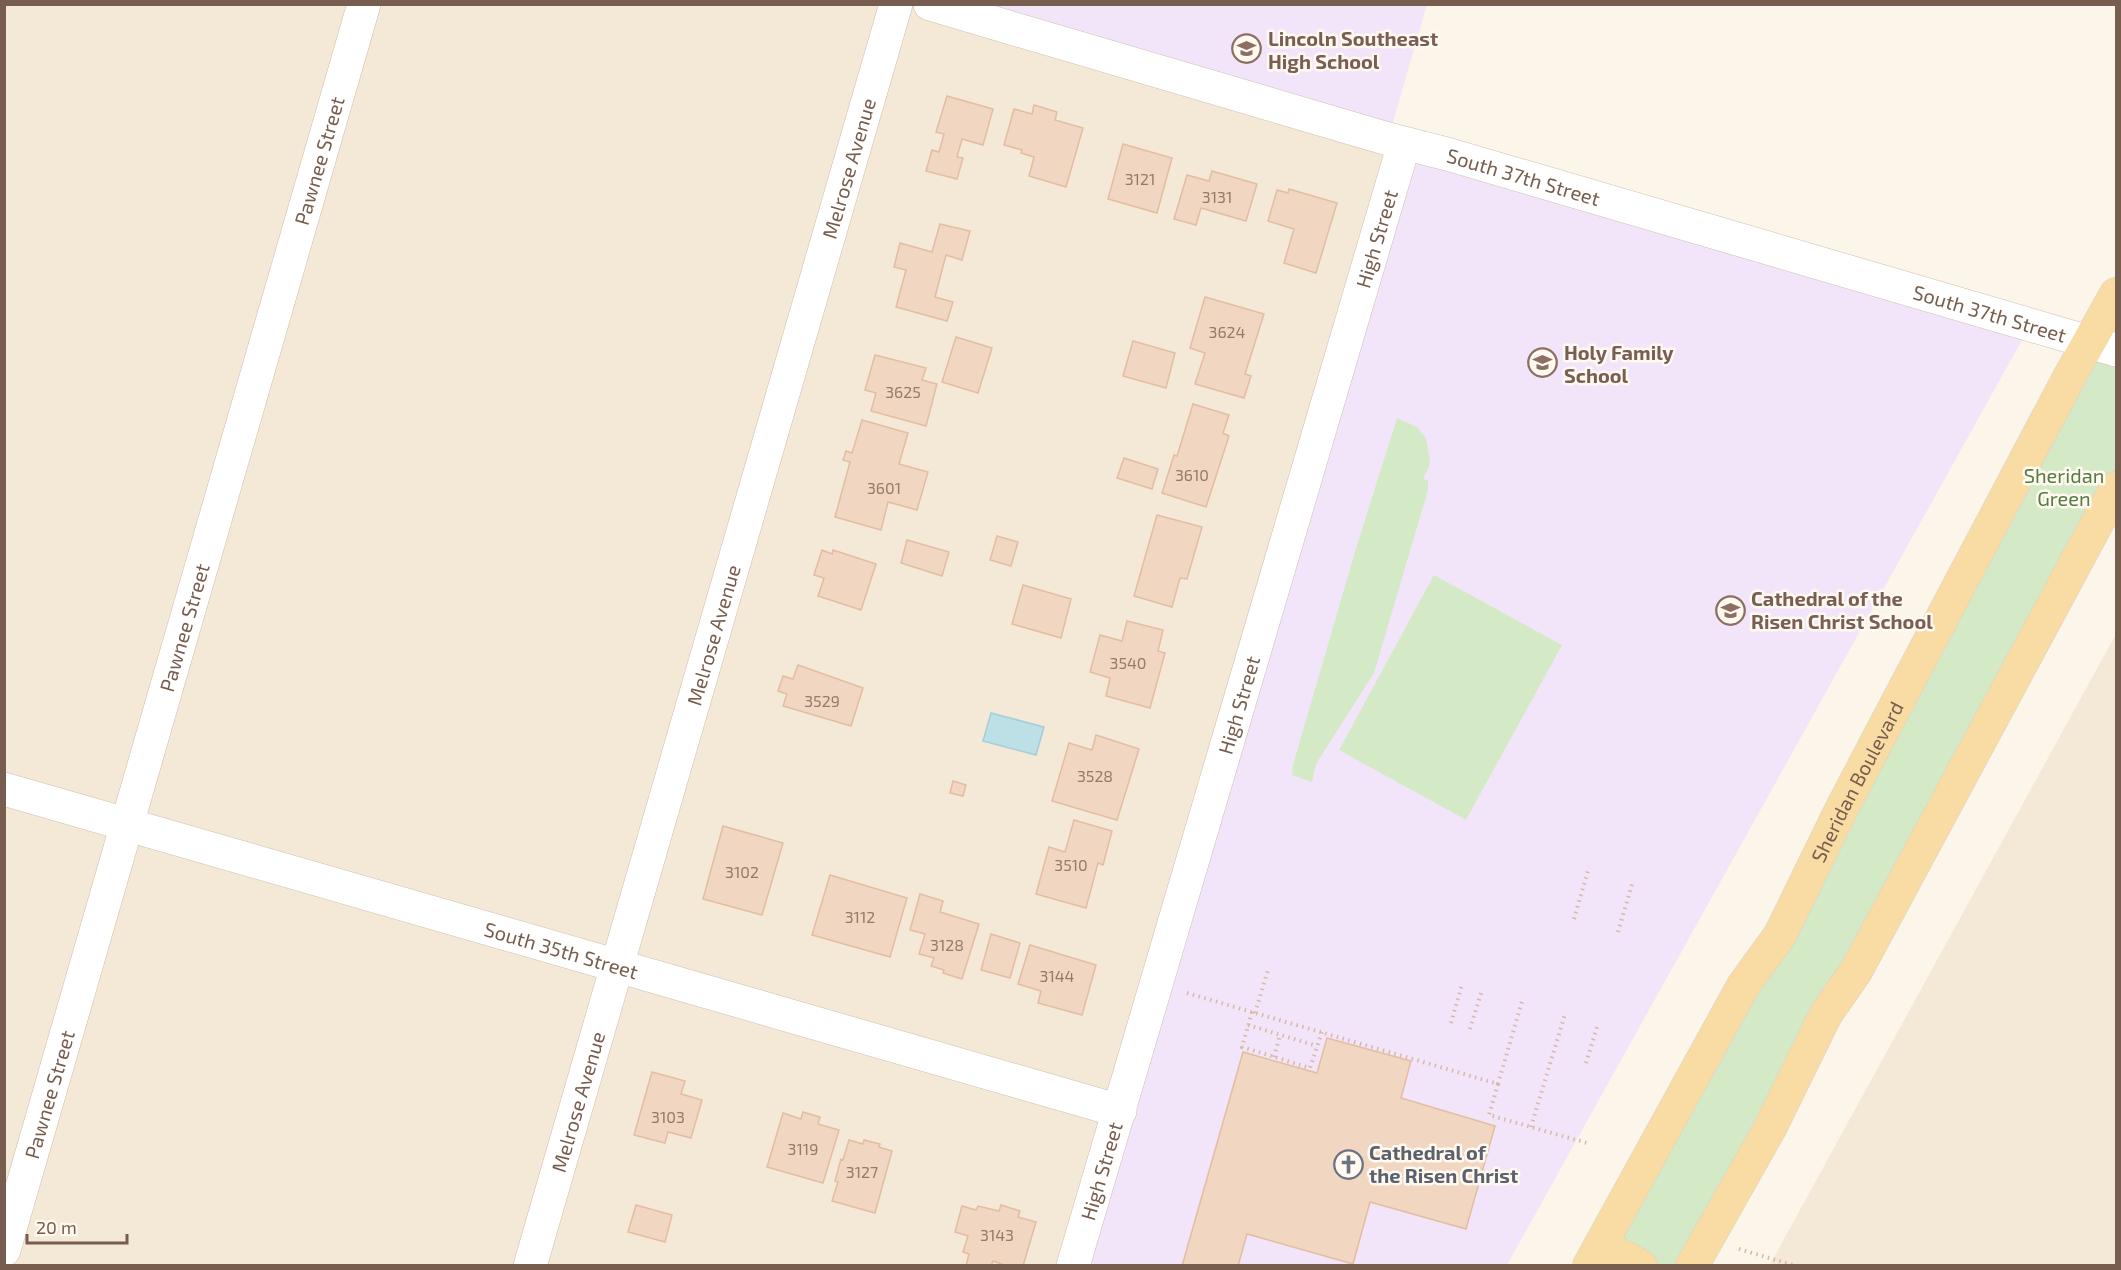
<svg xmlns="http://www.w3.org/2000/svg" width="2121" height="1270" viewBox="0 0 2121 1270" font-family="'Exo 2',sans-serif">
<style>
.residential{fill:#f4e8d7}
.education{fill:#f2e5f9}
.green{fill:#d4eac7}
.water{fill:#bddfe6;stroke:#a4ced8;stroke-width:1.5}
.building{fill:#f1d6c1;stroke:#e3bda2;stroke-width:1.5}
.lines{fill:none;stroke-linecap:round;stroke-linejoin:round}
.minor-casing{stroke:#cebeaf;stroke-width:34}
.major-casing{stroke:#d9d2cd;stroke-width:34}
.path{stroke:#d7b9a4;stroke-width:4;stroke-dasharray:1.5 4.5;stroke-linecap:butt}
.minor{stroke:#fff;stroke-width:33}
.major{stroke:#f9dba4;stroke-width:33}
.labels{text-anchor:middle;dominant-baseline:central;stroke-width:5;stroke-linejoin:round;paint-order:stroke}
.number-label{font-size:16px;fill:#967b6a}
.education-label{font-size:20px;font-weight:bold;fill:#785e54;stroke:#fff9f0;text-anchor:start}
.street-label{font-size:20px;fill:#775d4d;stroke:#fff9f0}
.park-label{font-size:20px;fill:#547c44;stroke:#fff9f0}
.worship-label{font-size:20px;font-weight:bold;fill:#5b616d;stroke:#fff9f0;text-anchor:start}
</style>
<rect width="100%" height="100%" fill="#fcf5e9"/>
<path class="residential" d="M 4,5 L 930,5 L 1404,144 L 1073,1265 L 5,1265 Z
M 2116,634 L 2116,1265 L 1769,1265 L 1773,1259 Z"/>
<path class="education" d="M 930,5 L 1427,5 L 1388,139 Z
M 1404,144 L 2031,324 L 1507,1265 L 1073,1266 Z"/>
<path class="green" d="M 2116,294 L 2116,488 L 1692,1265 L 1589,1266 Z
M 1397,418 L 1417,427 L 1426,438 L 1430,461 L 1429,467 L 1423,479 L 1428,480 L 1428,490 L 1374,673 L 1316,764 L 1312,782 L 1292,775 L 1293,765 L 1354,555 Z
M 1434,575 L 1562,645 L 1466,820 L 1339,750 Z"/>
<path class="water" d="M 991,713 L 1044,727 L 1036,755 L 983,741 Z"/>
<path class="building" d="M 947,96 L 993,109 L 983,145 L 962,139 L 957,157 L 963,158 L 957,179 L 926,171 L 932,150 L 939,152 L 944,134 L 936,132 Z
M 1034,105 L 1057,112 L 1055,120 L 1083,128 L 1066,187 L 1029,176 L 1034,157 L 1021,153 L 1022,150 L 1004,145 L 1014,109 L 1032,114 Z
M 1123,144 L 1172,158 L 1157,213 L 1108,199 Z
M 1212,171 L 1257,184 L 1246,221 L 1201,208 L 1196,225 L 1174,219 L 1187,175 L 1209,181 Z
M 1289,189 L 1337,203 L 1316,273 L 1284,263 L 1294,229 L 1268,221 L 1277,190 L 1288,193 Z
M 940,224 L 970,231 L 962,260 L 946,255 L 935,297 L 953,302 L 947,321 L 896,307 L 906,270 L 894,267 L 900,243 L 932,252 Z
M 1205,297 L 1264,314 L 1245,374 L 1251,376 L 1244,398 L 1195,384 L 1205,353 L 1190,348 Z
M 956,337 L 992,348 L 978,393 L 942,382 Z
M 1133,341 L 1175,353 L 1166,388 L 1123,376 Z
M 875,355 L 926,368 L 922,380 L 937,384 L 926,426 L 871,411 L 876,393 L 865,390 Z
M 1193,404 L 1229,415 L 1223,433 L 1229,436 L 1206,507 L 1162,493 L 1174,455 L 1177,456 Z
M 862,420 L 908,433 L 899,464 L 928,472 L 917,510 L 888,502 L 881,530 L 835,517 L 850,462 L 843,460 L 846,451 L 852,453 Z
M 1124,458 L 1158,469 L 1152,489 L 1117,478 Z
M 1157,515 L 1202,527 L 1187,579 L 1180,578 L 1172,607 L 1134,596 Z
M 997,536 L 1018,542 L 1011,566 L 990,560 Z
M 907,540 L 949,552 L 942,576 L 901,563 Z
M 822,550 L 832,554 L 833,550 L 876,564 L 861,610 L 818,596 L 824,578 L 814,575 Z
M 1023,585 L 1071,599 L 1061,638 L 1012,624 Z
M 1127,621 L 1163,630 L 1158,651 L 1165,653 L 1150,708 L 1106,696 L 1110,678 L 1090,672 L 1100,635 L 1122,641 Z
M 798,665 L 863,688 L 851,726 L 783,706 L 787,694 L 778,691 L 783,676 L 793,679 Z
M 1096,735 L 1139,749 L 1117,820 L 1052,801 L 1069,743 L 1092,750 Z
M 953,781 L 966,785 L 963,796 L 950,793 Z
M 1074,820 L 1112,831 L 1103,865 L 1098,863 L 1086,908 L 1036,894 L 1049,847 L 1065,852 Z
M 723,826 L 783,843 L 762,915 L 703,899 Z
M 830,875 L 907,898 L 890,957 L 812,935 Z
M 920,894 L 943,901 L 940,912 L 979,924 L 962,979 L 943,973 L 944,970 L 931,966 L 934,958 L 919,954 L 925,934 L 910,930 Z
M 991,934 L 1020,943 L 1010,978 L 981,970 Z
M 1030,945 L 1096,965 L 1082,1015 L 1038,1003 L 1041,991 L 1018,984 Z
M 1327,1038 L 1411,1061 L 1401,1098 L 1495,1126 L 1466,1229 L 1370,1202 L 1353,1264 L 1247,1234 L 1238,1266 L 1182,1266 L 1243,1052 L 1317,1073 Z
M 652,1072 L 685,1081 L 681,1094 L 702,1100 L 691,1138 L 668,1132 L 665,1143 L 634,1135 Z
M 803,1112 L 820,1117 L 818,1124 L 839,1130 L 823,1183 L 767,1167 L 783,1113 L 801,1119 Z
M 849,1140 L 863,1144 L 864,1140 L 880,1144 L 879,1147 L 892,1151 L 875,1213 L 832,1201 L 838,1182 L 835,1181 L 841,1159 L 843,1160 Z
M 636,1205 L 672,1215 L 665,1242 L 628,1232 Z
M 1001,1205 L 1020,1211 L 1018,1217 L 1036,1222 L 1023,1266 L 1007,1266 L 993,1261 L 991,1266 L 966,1266 L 969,1254 L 963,1252 L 968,1236 L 955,1232 L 962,1206 L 976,1210 L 978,1206 L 999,1211 Z"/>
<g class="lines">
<defs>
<g id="minor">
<path id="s1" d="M 930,4 L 1388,139 L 1447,154 L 2116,350"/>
<path id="s2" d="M 4,789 L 1120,1111"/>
<path id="s3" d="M 4,1250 L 364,4"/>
<path id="s4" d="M 530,1266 L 896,4"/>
<path id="s5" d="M 1073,1266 L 1404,144"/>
</g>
<g id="major">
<path d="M 1601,1245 L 1641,1266"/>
<path id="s6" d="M 1589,1266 L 1743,986 L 1780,935 L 1841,810 L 1896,705 L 2071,374 L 2116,294"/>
<path d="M 1692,1266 L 1770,1128 L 1826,1014 L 1856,971 L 2116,488"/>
</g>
</defs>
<use href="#minor" class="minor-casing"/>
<use href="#major" class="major-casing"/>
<path class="path" d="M 1574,919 L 1589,867
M 1618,932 L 1633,881
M 1187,993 L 1498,1084 L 1522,1001
M 1252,1012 L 1242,1047 L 1310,1068 L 1322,1032
M 1255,1013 L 1268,970
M 1451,1023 L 1462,984
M 1248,1025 L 1317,1046
M 1470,1029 L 1482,990
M 1274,1057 L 1280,1035
M 1586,1063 L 1598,1024
M 1498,1084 L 1489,1115 L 1587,1143
M 1531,1127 L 1565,1014
M 1739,1249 L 1796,1266"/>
<use href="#minor" class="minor"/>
<use href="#major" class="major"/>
</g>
<defs>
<symbol id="school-ring" viewBox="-11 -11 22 22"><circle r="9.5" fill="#fff9f0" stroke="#8d6e63" stroke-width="1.5"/><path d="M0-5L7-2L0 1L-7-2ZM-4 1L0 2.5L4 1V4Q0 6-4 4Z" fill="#8d6e63"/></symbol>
<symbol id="church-ring" viewBox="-11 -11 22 22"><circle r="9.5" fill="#fff9f0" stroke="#6b7280" stroke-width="1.5"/><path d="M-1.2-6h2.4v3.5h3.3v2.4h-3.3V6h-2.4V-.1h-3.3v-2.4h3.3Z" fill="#6b7280"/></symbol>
</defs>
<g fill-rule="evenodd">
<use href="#school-ring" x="1230" y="32" width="33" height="33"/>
<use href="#school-ring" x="1526" y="346" width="33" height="33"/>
<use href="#school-ring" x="1714" y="594" width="33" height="33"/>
<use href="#church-ring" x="1332" y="1148" width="33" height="33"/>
</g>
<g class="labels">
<g class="number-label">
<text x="1140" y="178">3121</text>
<text x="1217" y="196">3131</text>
<text x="1227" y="331">3624</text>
<text x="903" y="391">3625</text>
<text x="1192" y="474">3610</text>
<text x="884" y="487">3601</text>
<text x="1128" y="662">3540</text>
<text x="822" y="700">3529</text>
<text x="1095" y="775">3528</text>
<text x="1071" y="864">3510</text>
<text x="742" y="871">3102</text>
<text x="860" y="916">3112</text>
<text x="947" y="944">3128</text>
<text x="1057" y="975">3144</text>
<text x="668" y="1116">3103</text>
<text x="803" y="1148">3119</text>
<text x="862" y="1171">3127</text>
<text x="997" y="1234">3143</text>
</g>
<g class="education-label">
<text x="1268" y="38">Lincoln Southeast<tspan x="1268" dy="23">High School</tspan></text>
<text x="1564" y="352">Holy Family<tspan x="1564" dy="23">School</tspan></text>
<text x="1751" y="598">Cathedral of the<tspan x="1751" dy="23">Risen Christ School</tspan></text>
</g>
<g class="street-label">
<text stroke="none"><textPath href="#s3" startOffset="1134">Pawnee Street</textPath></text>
<text stroke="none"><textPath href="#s4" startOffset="1143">Melrose Avenue</textPath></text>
<text stroke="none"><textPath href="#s1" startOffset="618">South 37th Street</textPath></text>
<text stroke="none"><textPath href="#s5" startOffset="1071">High Street</textPath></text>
<text stroke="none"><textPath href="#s1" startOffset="1104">South 37th Street</textPath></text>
<text stroke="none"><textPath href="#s3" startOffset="648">Pawnee Street</textPath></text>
<text stroke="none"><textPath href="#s4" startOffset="657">Melrose Avenue</textPath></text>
<text stroke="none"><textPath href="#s5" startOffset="585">High Street</textPath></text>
<text stroke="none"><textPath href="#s6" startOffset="554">Sheridan Boulevard</textPath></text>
<text stroke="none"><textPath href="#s2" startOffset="580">South 35th Street</textPath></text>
<text stroke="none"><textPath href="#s3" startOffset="162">Pawnee Street</textPath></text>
<text stroke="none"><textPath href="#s4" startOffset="171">Melrose Avenue</textPath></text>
<text stroke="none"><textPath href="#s5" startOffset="99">High Street</textPath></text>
</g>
<g class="park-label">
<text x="2064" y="475">Sheridan<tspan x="2064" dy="23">Green</tspan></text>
</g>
<g class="worship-label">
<text x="1369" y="1152">Cathedral of<tspan x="1369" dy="23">the Risen Christ</tspan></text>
</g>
</g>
<rect width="2121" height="1270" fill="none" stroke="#775d4d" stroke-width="12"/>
<path d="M27 1234v9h100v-9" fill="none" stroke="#775d4d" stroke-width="3"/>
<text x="36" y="1234" font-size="18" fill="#775d4d" stroke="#fff9f0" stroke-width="4.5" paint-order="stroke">20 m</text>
</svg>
